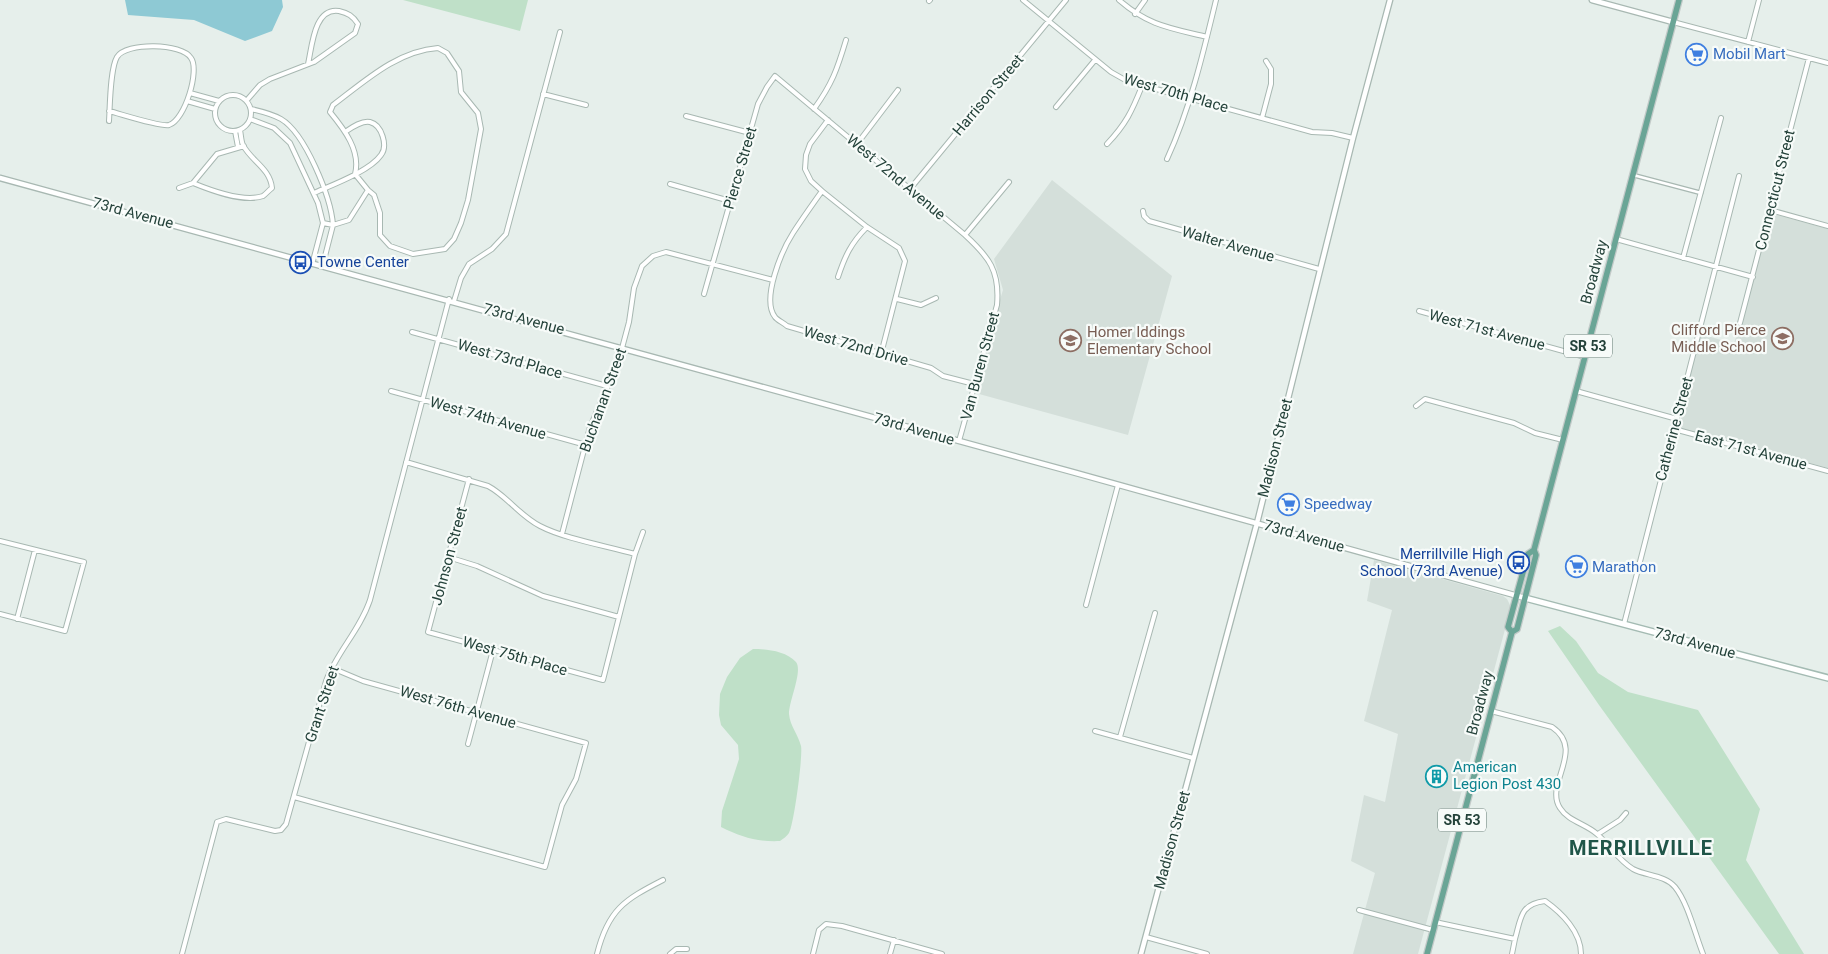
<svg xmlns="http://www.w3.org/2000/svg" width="1828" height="954" viewBox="0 0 1828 954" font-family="Roboto,sans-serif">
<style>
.built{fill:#d4dfda}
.green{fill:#bfe0c8}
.water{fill:#8ec9d4}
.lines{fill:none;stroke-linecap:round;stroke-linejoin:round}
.pedestrian-casing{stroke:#a8b8b2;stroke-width:5}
.minor-casing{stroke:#a8b8b2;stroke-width:6}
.tertiary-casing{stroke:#a8b8b2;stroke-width:7}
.secondary-casing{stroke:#a4bbb3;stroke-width:8}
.primary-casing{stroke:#c2cac8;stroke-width:8}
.pedestrian{stroke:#fff;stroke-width:2.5}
.minor{stroke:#fff;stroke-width:4}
.tertiary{stroke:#fff;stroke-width:4.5}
.secondary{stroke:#fff;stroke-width:5}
.primary{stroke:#6aa596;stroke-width:5.5}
.labels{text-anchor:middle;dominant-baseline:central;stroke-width:4.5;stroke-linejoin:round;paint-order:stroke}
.shield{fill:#f7fbf9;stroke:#637a73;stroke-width:1}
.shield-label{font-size:14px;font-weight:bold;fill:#24423a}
.shop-label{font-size:15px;fill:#366cbe;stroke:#f7fbf9;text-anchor:start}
.street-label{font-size:15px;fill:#24423a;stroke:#f7fbf9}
.transit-label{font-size:15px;fill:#164399;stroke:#f7fbf9;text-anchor:start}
.education-label{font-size:15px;fill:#785e54;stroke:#f7fbf9;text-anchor:end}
.culture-label{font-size:15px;fill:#0d838f;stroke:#f7fbf9;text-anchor:start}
.district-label{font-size:20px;font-weight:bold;letter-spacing:1px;fill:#1f5548;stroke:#f7fbf9}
</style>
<rect width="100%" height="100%" fill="#e6efeb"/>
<path class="built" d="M 1052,180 L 1172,276 L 1128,435 L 972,392 L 1003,290 L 994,259 Z
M 1771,213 L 1828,229 L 1828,468 L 1676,427 L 1701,334 L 1734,344 Z
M 1374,560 L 1503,596 L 1507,599 L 1511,607 L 1418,954 L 1353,954 L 1375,873 L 1351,861 L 1364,795 L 1385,802 L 1398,734 L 1364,721 L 1392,610 L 1367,601 Z"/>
<path class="green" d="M 403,0 L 528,0 L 520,31 Z
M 1560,626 L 1576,641 L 1598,673 L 1628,692 L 1698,710 L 1760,809 L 1746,860 L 1804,954 L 1779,954 L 1599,705 L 1548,631 Z
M 753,649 C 766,649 786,651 796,662 C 803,671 789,701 789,714 C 790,726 798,734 801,746 C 803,756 794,824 789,833 C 787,836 783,839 780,841 C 757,842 741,837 721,827 L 722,811 L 739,759 L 738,745 L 721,725 L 719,715 L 720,694 L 727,677 L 740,658 Z"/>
<path class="water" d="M 125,0 L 282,0 L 283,7 L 272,31 L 245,41 L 194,20 L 128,15 Z"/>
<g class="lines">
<defs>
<path id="pedestrian" d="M 1633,175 L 1701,193"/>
<path id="minor" d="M 1023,0 L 1111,72 L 1127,81 L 1312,132 L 1332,133 L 1353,138
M 1119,0 C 1149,26 1170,28 1207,37
M 929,1 L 930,0
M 1135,14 L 1145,0
M 1673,22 L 1828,63
M 1748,42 L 1759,0
M 438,48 L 447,53 L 459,71 L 461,92 L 478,113 L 481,129 L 468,200 L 461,223 L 454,239 L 445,249 L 413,254 L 390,246 L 380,235 L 380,213 L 374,195 L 368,190 L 355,174 C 361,151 344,129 330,112 L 333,105 C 365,81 397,51 438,48 Z
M 190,93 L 219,101
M 543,94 L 586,105
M215 113a18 18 0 1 1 36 0a18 18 0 1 1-36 0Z
M 247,100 L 260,85 L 270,79 L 314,62 L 355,33 L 358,24 C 353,16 348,13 339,11 C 314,7 312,47 308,64
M 187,101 L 215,109
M 1056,107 L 1095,60
M 251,109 C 260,111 272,114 281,119 C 305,133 331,197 333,225 L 323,264
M 814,109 C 832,84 837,70 846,40
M 686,116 L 750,133
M 1262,118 L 1271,84 L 1271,69 L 1266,61
M 250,119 L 274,128 L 290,143 L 318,203 L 323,223 L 313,261
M 828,120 L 810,144 L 806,155 L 805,169 L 811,181 L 822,191 L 867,227 L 899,248 L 905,261 L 881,354
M 109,121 C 110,106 110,69 117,57 C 126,42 182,43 191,58 C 200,70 185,120 169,125 C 160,127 121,114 109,111
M 235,131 L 238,147
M 857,144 L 898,90
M 1107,144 C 1126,124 1132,111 1142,86
M 1167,159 C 1190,109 1203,54 1216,0
M 193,183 C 210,190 243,203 263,196 C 266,194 269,190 272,188 C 270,168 251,161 243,145 C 241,141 241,134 240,130
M 670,184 L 730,201
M 179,188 L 193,183 L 217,154 L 244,146
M 910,189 L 1066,0
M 822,191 C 812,205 802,219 793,233 C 782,250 761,299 775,317 C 777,320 784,323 787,326 L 931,368 L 943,376 L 974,384
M 314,193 C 332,185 370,171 381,155 C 388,146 382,125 370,122 C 362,120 351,128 345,132
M 1770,210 L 1828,226
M 1143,211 L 1144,216 L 1149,221 L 1319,269
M 323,223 L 333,225 L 349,220 L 368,190
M 965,235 L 1009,182
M 1616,239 L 1753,277
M 1683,258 L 1721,118
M 838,277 C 845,256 851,243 867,227
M 704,294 L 758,104 L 767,87 L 775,76 L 965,235 C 989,257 1000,271 997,305 L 959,441
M 897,299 L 921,305 L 936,298
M 454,301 L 461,278 L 469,264 L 492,249 L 506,234 L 560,32
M 1419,311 L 1585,357
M 1740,323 L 1809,58
M 412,332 L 607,386
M 391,391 L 586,445
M 1576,391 L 1677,419
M 1416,406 L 1425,399 L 1514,423 L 1535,433 L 1563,440
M 1674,429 L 1828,471
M 406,462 L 488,486 C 507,496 520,516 540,526 C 565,539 607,546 635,554
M 469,479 L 428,632 L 603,680 L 635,554 L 643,532
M 562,534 L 590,427 L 618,363 L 629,322 L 634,288 L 642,266 L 653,256 L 666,252 L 773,280
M 0,541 L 84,562 L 65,631 L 0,614
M 448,557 L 477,566 L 543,596 L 619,617
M 1086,605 L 1118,485
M 17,619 L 35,550
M 1624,624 L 1739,176
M 1491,711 L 1552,727 C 1586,750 1544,784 1560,808 C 1568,821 1586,824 1597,834 C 1610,845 1618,860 1633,869 C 1646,876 1665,875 1675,887 C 1688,903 1695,934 1703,954
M 1095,731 L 1193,758
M 1120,737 L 1155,613
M 468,744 L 493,650
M 294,797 L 545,867 L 562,805 L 576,779 L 586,743 L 363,681 L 332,668
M 1598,834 L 1620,820 L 1626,813
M 1359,910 L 1433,930
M 1435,922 L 1515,939 C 1521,918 1520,904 1545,901 C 1562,913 1581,932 1581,954
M 1146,937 L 1207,954
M 182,954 L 217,822 L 226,819 L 275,831 L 281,830 L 286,824 L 326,681 C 337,652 360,630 370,600 L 449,299
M 597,954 C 608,910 624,900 663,880
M 670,954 L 676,949 L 687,949
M 813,954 L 819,930 L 826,924 L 842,926 L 942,954
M 890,954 L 894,940
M 1512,954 L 1515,939"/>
<path id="tertiary" d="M 1592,0 L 1673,22
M 0,178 C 510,314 1017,457 1525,598
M 1141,954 L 1257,523 L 1353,138 L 1390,0"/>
<path id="secondary" d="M 1525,598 L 1828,678"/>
<path id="primary" d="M 1512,632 L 1508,627 L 1528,554 L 1534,550
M 1427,954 L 1512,632 L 1517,629 L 1536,555 L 1534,550 L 1679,0"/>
</defs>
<use href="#pedestrian" class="pedestrian-casing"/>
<use href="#minor" class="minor-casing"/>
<use href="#tertiary" class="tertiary-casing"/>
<use href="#secondary" class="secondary-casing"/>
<use href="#primary" class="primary-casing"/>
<use href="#pedestrian" class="pedestrian"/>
<use href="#minor" class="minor"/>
<use href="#tertiary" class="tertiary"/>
<use href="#secondary" class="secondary"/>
<use href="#primary" class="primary"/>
</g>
<defs>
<symbol id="supermarket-ring" viewBox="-11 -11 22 22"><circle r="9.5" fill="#f7fbf9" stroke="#3f7fe0" stroke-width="1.5"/><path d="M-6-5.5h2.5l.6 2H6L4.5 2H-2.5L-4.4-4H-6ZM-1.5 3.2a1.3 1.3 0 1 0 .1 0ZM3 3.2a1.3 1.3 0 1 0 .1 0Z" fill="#3f7fe0"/></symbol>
<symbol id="bus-ring" viewBox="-11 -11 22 22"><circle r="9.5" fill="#f7fbf9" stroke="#1a4fb4" stroke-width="1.5"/><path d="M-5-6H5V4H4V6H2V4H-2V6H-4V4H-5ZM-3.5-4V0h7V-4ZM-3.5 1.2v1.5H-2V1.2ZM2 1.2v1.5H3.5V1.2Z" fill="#1a4fb4"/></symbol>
<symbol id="school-ring" viewBox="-11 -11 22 22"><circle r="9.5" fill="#f7fbf9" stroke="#8d6e63" stroke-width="1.5"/><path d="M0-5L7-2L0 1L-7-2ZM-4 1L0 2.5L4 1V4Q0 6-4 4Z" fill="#8d6e63"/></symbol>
<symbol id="building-ring" viewBox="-11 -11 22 22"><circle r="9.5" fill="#f7fbf9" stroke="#0f9aa8" stroke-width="1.5"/><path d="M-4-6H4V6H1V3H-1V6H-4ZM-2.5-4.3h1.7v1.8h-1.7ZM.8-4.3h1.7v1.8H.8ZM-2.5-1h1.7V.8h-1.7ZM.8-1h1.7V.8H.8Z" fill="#0f9aa8"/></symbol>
</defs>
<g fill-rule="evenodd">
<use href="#supermarket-ring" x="1684" y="42" width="25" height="25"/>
<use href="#bus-ring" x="288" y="250" width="25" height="25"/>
<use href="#school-ring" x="1770" y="326" width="25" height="25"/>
<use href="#school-ring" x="1058" y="328" width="25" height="25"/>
<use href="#supermarket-ring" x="1276" y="492" width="25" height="25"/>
<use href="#bus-ring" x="1506" y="550" width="25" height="25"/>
<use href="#supermarket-ring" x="1564" y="554" width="25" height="25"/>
<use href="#building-ring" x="1424" y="764" width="25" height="25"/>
</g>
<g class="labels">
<g class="shield">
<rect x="1564" y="334.5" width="48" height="23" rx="4"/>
<rect x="1438" y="808.5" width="48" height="23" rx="4"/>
</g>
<g class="shield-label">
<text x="1588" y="346">SR 53</text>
<text x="1462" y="820">SR 53</text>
</g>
<g class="shop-label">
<text x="1713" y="54">Mobil Mart</text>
<text x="1304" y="504">Speedway</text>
<text x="1592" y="567">Marathon</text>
</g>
<g class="street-label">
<text transform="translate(1176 93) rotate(16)">West 70th Place</text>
<text transform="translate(988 95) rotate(-50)">Harrison Street</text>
<text transform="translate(740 168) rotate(-74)">Pierce Street</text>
<text transform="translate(896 177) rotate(40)">West 72nd Avenue</text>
<text transform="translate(1775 190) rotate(-76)">Connecticut Street</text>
<text transform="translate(133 213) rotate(15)">73rd Avenue</text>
<text transform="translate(1228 244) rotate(16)">Walter Avenue</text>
<text transform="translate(1594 272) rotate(-75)">Broadway</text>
<text transform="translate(524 319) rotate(15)">73rd Avenue</text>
<text transform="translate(1487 330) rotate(15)">West 71st Avenue</text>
<text transform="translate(856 346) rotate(16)">West 72nd Drive</text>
<text transform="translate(510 359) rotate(16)">West 73rd Place</text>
<text transform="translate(980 366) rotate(-75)">Van Buren Street</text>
<text transform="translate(603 400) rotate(-70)">Buchanan Street</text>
<text transform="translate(488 418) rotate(16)">West 74th Avenue</text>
<text transform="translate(914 429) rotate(16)">73rd Avenue</text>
<text transform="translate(1674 429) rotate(-75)">Catherine Street</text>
<text transform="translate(1275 448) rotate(-76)">Madison Street</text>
<text transform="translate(1751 450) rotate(15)">East 71st Avenue</text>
<text transform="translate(1304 536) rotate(16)">73rd Avenue</text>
<text transform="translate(449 556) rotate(-75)">Johnson Street</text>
<text transform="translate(1695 643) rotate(15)">73rd Avenue</text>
<text transform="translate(515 656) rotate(16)">West 75th Place</text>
<text transform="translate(1480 703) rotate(-75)">Broadway</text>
<text transform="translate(322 704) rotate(-72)">Grant Street</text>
<text transform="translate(458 707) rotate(16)">West 76th Avenue</text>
<text transform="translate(1172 840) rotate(-75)">Madison Street</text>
</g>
<g class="transit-label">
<text x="317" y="262">Towne Center</text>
<text x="1503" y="554" text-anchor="end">Merrillville High<tspan x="1503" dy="17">School (73rd Avenue)</tspan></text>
</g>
<g class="education-label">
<text x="1766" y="330">Clifford Pierce<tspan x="1766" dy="17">Middle School</tspan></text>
<text x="1087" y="332" text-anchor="start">Homer Iddings<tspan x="1087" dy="17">Elementary School</tspan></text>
</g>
<g class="culture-label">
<text x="1453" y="767">American<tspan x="1453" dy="17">Legion Post 430</tspan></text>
</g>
<g class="district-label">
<text x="1641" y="848">MERRILLVILLE</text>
</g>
</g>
</svg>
